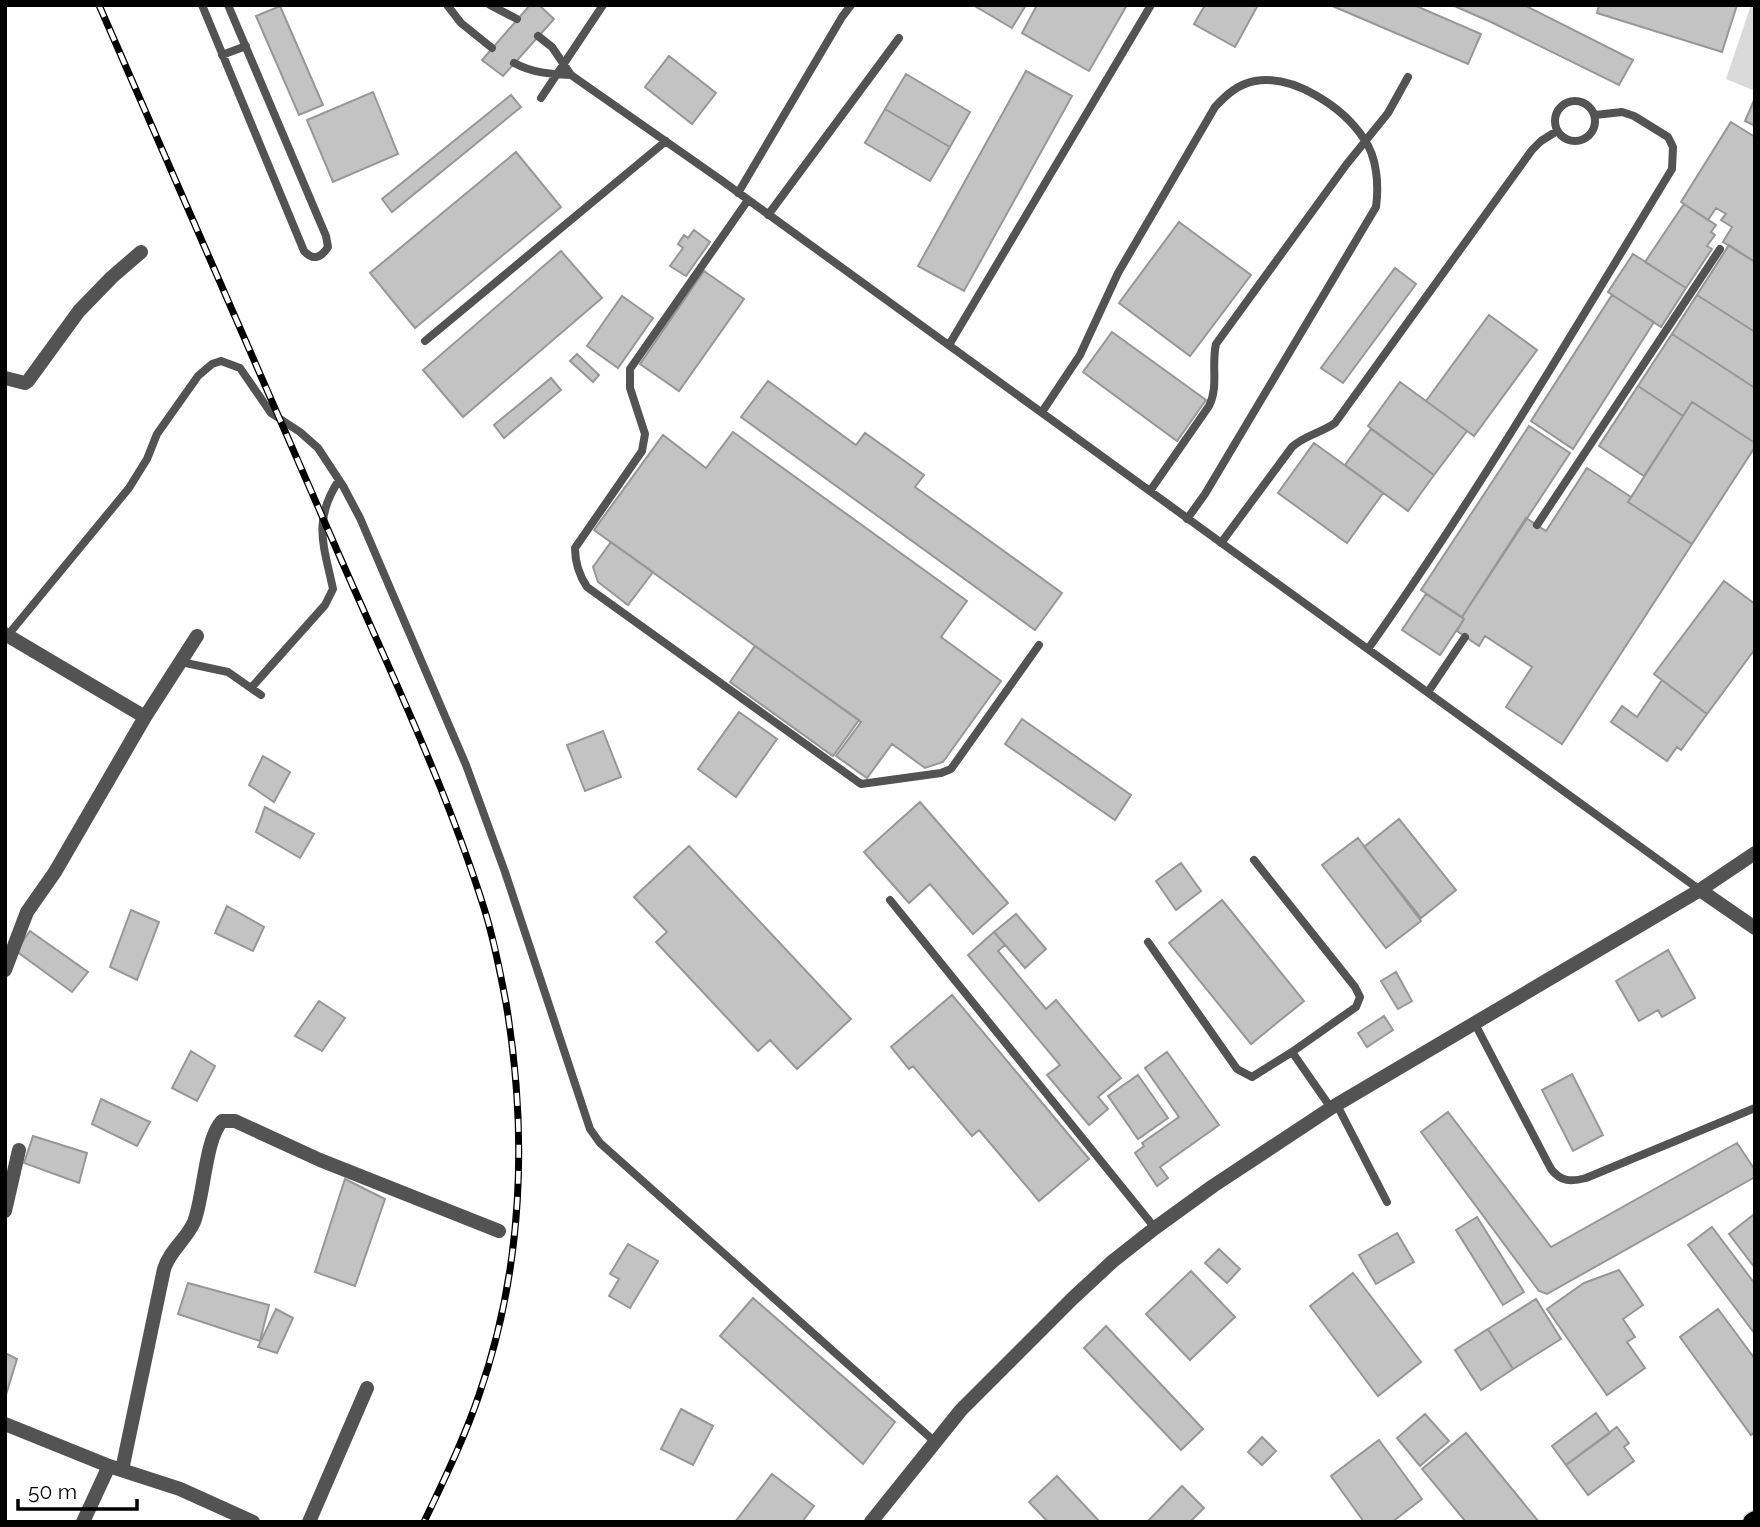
<svg xmlns="http://www.w3.org/2000/svg" width="1760" height="1527" viewBox="0 0 1760 1527" font-family="Raleway,sans-serif">
<style>
.green{fill:#dadada}
.building{fill:#c3c3c3;stroke:#979797;stroke-width:2}
.lines{fill:none;stroke-linecap:round;stroke-linejoin:round}
.primary-casing{stroke:#dbdbdb;stroke-width:21}
.lane{stroke:#535353;stroke-width:8}
.street{stroke:#535353;stroke-width:14}
.primary{stroke:#000;stroke-width:18}
.rail-casing{stroke:#000;stroke-width:7}
.rail{stroke:#fff;stroke-width:4.5;stroke-dasharray:13;stroke-linecap:butt}
</style>
<rect width="100%" height="100%" fill="#fff"/>
<path class="green" d="M 1751,5 L 1755,5 L 1755,91 L 1726,79 Z"/>
<path class="building" d="M 530,5 L 539,5 L 554,19 L 503,76 L 482,60 Z
M 973,5 L 1026,5 L 1012,28 Z
M 1037,5 L 1127,5 L 1089,71 L 1022,33 Z
M 1205,5 L 1258,5 L 1235,47 L 1194,24 Z
M 1330,5 L 1414,5 L 1481,34 L 1468,64 Z
M 1452,5 L 1524,5 L 1633,60 L 1619,85 L 1491,22 Z
M 1599,5 L 1737,5 L 1722,52 L 1597,13 Z
M 280,6 L 323,105 L 299,115 L 256,16 Z
M 669,56 L 716,93 L 692,124 L 645,87 Z
M 1026,71 L 1072,96 L 964,291 L 918,266 Z
M 906,74 L 970,112 L 950,147 L 885,109 Z
M 373,92 L 398,154 L 333,182 L 307,120 Z
M 511,95 L 521,107 L 392,212 L 382,199 Z
M 1755,98 L 1755,126 L 1745,121 Z
M 885,109 L 950,147 L 930,181 L 865,143 Z
M 1731,122 L 1755,137 L 1755,262 L 1723,242 L 1732,227 L 1721,220 L 1726,214 L 1716,208 L 1708,220 L 1681,202 Z
M 516,152 L 561,207 L 415,328 L 370,273 Z
M 1684,204 L 1716,225 L 1711,232 L 1715,235 L 1707,246 L 1712,249 L 1686,288 L 1645,262 Z
M 1179,222 L 1251,275 L 1190,356 L 1119,303 Z
M 694,230 L 710,242 L 686,276 L 670,266 L 683,248 L 678,244 L 684,235 L 688,238 Z
M 1729,245 L 1755,262 L 1755,332 L 1697,295 Z
M 561,251 L 602,298 L 463,417 L 423,370 Z
M 1633,254 L 1686,288 L 1661,327 L 1608,292 Z
M 1395,268 L 1416,284 L 1343,383 L 1321,368 Z
M 704,271 L 744,299 L 679,391 L 640,364 Z
M 1612,295 L 1654,322 L 1573,449 L 1531,421 Z
M 1697,295 L 1755,332 L 1755,388 L 1672,334 Z
M 622,296 L 653,318 L 618,368 L 587,346 Z
M 1489,315 L 1537,350 L 1474,436 L 1426,401 Z
M 1112,332 L 1206,400 L 1177,441 L 1083,372 Z
M 1672,334 L 1755,388 L 1755,443 L 1692,402 L 1683,416 L 1638,386 Z
M 577,354 L 599,375 L 593,382 L 570,361 Z
M 551,378 L 561,390 L 504,438 L 494,425 Z
M 768,381 L 856,445 L 865,433 L 924,475 L 915,487 L 1062,593 L 1035,630 L 741,417 Z
M 1400,382 L 1467,431 L 1434,475 L 1368,426 Z
M 1638,386 L 1683,416 L 1644,476 L 1599,446 Z
M 1692,402 L 1755,443 L 1755,447 L 1692,544 L 1628,502 Z
M 1529,426 L 1570,453 L 1462,617 L 1421,590 Z
M 1371,429 L 1434,475 L 1408,511 L 1345,465 Z
M 733,432 L 967,601 L 941,637 L 1001,681 L 943,762 L 925,768 L 892,744 L 867,778 L 836,756 L 861,722 L 594,530 L 663,435 L 706,468 Z
M 1314,443 L 1383,493 L 1347,543 L 1278,493 Z
M 1587,468 L 1631,497 L 1628,502 L 1692,544 L 1562,744 L 1506,707 L 1532,667 L 1485,636 L 1479,646 L 1457,631 L 1464,619 L 1462,617 L 1526,518 L 1546,531 Z
M 611,542 L 653,572 L 628,605 L 598,582 L 593,567 Z
M 1724,581 L 1755,604 L 1755,649 L 1707,714 L 1654,674 Z
M 1426,594 L 1464,619 L 1440,655 L 1402,630 Z
M 755,646 L 859,720 L 833,756 L 730,682 Z
M 1662,680 L 1707,714 L 1681,750 L 1677,747 L 1667,761 L 1611,722 L 1622,706 L 1637,717 Z
M 739,712 L 777,739 L 736,797 L 698,769 Z
M 1022,719 L 1131,795 L 1115,820 L 1005,744 Z
M 603,731 L 621,777 L 585,791 L 567,745 Z
M 263,756 L 290,772 L 274,802 L 249,785 Z
M 920,802 L 1008,903 L 973,934 L 930,884 L 909,903 L 864,852 Z
M 265,807 L 314,834 L 300,858 L 256,832 Z
M 1399,819 L 1456,890 L 1421,918 L 1364,847 Z
M 1358,838 L 1421,921 L 1386,948 L 1322,865 Z
M 689,846 L 851,1019 L 797,1069 L 770,1040 L 758,1051 L 656,942 L 667,932 L 634,897 Z
M 1181,863 L 1201,891 L 1176,910 L 1156,881 Z
M 1222,900 L 1304,1001 L 1251,1044 L 1169,943 Z
M 227,906 L 264,927 L 253,951 L 215,933 Z
M 131,910 L 159,922 L 137,980 L 110,967 Z
M 1016,914 L 1046,949 L 1025,968 L 994,932 Z
M 30,931 L 88,972 L 72,992 L 16,951 Z
M 994,932 L 1005,945 L 998,951 L 1046,1009 L 1056,1000 L 1121,1078 L 1098,1097 L 1108,1109 L 1089,1125 L 1047,1075 L 1060,1065 L 968,955 Z
M 1668,950 L 1695,998 L 1662,1017 L 1658,1010 L 1639,1021 L 1616,981 Z
M 1396,972 L 1412,1001 L 1398,1009 L 1381,981 Z
M 952,995 L 1089,1159 L 1039,1201 L 979,1130 L 972,1136 L 913,1066 L 909,1069 L 891,1047 Z
M 319,1001 L 345,1018 L 322,1051 L 295,1036 Z
M 1384,1016 L 1393,1030 L 1367,1047 L 1358,1033 Z
M 191,1051 L 215,1066 L 197,1101 L 172,1088 Z
M 1167,1052 L 1219,1125 L 1160,1167 L 1168,1178 L 1157,1186 L 1135,1153 L 1144,1146 L 1142,1143 L 1179,1117 L 1145,1068 Z
M 1572,1074 L 1603,1135 L 1573,1151 L 1542,1090 Z
M 1138,1075 L 1168,1118 L 1138,1139 L 1108,1096 Z
M 101,1099 L 150,1122 L 137,1146 L 92,1124 Z
M 1448,1112 L 1551,1247 L 1737,1143 L 1755,1170 L 1755,1177 L 1547,1294 L 1539,1291 L 1421,1132 Z
M 33,1136 L 87,1153 L 79,1183 L 24,1163 Z
M 345,1179 L 385,1199 L 355,1286 L 315,1272 Z
M 1753,1215 L 1755,1217 L 1755,1268 L 1729,1234 Z
M 1477,1217 L 1524,1292 L 1503,1305 L 1456,1230 Z
M 1712,1227 L 1755,1284 L 1755,1334 L 1688,1245 Z
M 1397,1233 L 1414,1262 L 1376,1284 L 1359,1255 Z
M 628,1244 L 658,1261 L 630,1308 L 609,1296 L 619,1279 L 610,1274 Z
M 1219,1249 L 1240,1269 L 1227,1283 L 1205,1263 Z
M 1619,1270 L 1643,1305 L 1623,1319 L 1635,1337 L 1627,1342 L 1645,1368 L 1607,1395 L 1547,1309 L 1584,1283 Z
M 1191,1271 L 1235,1317 L 1190,1360 L 1146,1314 Z
M 1353,1273 L 1421,1362 L 1378,1396 L 1310,1306 Z
M 188,1283 L 269,1305 L 260,1341 L 178,1314 Z
M 753,1298 L 895,1422 L 863,1464 L 720,1336 Z
M 1536,1299 L 1561,1339 L 1513,1369 L 1488,1329 Z
M 276,1309 L 293,1318 L 277,1353 L 258,1347 Z
M 1718,1309 L 1755,1359 L 1755,1432 L 1751,1435 L 1680,1337 Z
M 1106,1326 L 1203,1429 L 1181,1450 L 1084,1348 Z
M 1488,1329 L 1513,1369 L 1481,1390 L 1455,1350 Z
M 5,1353 L 17,1359 L 5,1398 Z
M 681,1409 L 713,1426 L 693,1465 L 661,1449 Z
M 1596,1413 L 1610,1433 L 1566,1465 L 1552,1446 Z
M 1425,1414 L 1449,1441 L 1420,1466 L 1397,1438 Z
M 1617,1427 L 1629,1443 L 1624,1447 L 1634,1461 L 1588,1495 L 1566,1465 Z
M 1466,1433 L 1539,1522 L 1466,1522 L 1422,1469 Z
M 1262,1437 L 1276,1451 L 1262,1465 L 1248,1452 Z
M 1379,1440 L 1422,1499 L 1392,1522 L 1364,1522 L 1331,1476 Z
M 772,1474 L 814,1506 L 802,1522 L 735,1522 Z
M 1057,1476 L 1100,1522 L 1048,1522 L 1029,1502 Z
M 1182,1486 L 1204,1508 L 1190,1522 L 1147,1522 Z"/>
<g class="lines">
<defs>
<path id="primary" d="M 1752,1522 L 1755,1520"/>
</defs>
<use href="#primary" class="primary-casing"/>
<path class="lane" d="M 202,5 L 304,251 C 313,261 321,258 328,247 L 326,236 L 228,5
M 447,5 L 461,23 L 492,48
M 490,5 L 517,19
M 538,36 L 552,47 L 571,75 L 721,180 L 1700,890
M 222,55 L 246,46
M 514,63 C 533,73 550,74 571,75
M 541,98 L 603,5
M1555 121a20 20 0 1 1 40 0a20 20 0 1 1-40 0Z
M 738,193 L 842,17 L 851,5
M 748,200 L 630,369 L 630,388 L 645,434 L 642,451 L 575,548 C 575,562 579,575 587,587 L 861,784 L 941,773 L 951,769 L 1039,645
M 768,215 L 899,38
M 425,341 L 666,141
M 949,345 L 1151,5
M 1042,412 L 1080,355 L 1118,273 L 1215,107 C 1226,95 1238,84 1255,81 C 1294,74 1344,108 1364,139 C 1377,157 1379,185 1376,207 L 1205,494 L 1187,519
M 1150,491 L 1209,406 C 1219,386 1211,366 1216,344 L 1346,165 L 1388,113 L 1408,77
M 1537,525 L 1720,249
M 1221,543 L 1292,447 C 1305,435 1321,433 1335,423 L 1532,150 L 1541,141 L 1557,131
M 8,635 L 129,488 L 147,459 L 157,434 L 198,376 L 212,364 L 221,361 L 240,368 L 271,413 L 300,432 L 318,448 L 343,486 L 360,518 L 466,765 L 505,872 L 590,1129 L 600,1143 L 934,1441
M 1368,649 C 1477,495 1574,330 1672,169 L 1673,147 L 1668,137 L 1634,116 L 1622,112 L 1595,115
M 181,662 L 228,672 L 261,695
M 251,688 L 325,605 L 333,589 C 324,546 312,521 339,480
M 1428,692 L 1465,637
M 1254,860 L 1355,987 L 1360,997 L 1356,1007 L 1292,1052
M 890,900 L 1155,1228
M 1148,942 L 1237,1069 L 1252,1077 L 1292,1052 L 1331,1108
M 1475,1024 L 1551,1169 C 1561,1182 1571,1182 1586,1178 L 1755,1108
M 1337,1105 L 1387,1202"/>
<path class="street" d="M 5,378 L 25,383 L 28,381 L 79,311 L 112,277 L 141,252
M 5,634 L 145,717
M 1700,890 L 1755,928
M 5,970 L 27,912 L 55,872 L 145,717 L 197,636
M 5,1211 L 19,1150
M 5,1424 L 109,1466 L 180,1489 L 253,1522
M 122,1470 L 164,1269 C 170,1250 186,1240 194,1222 C 204,1197 205,1139 222,1121 L 235,1121 L 320,1160 L 499,1231
M 83,1522 L 109,1466
M 309,1522 L 367,1388
M 871,1522 L 961,1410 L 1073,1298 L 1113,1261 L 1155,1228 L 1213,1186 L 1331,1108 L 1700,890 L 1755,853"/>
<use href="#primary" class="primary"/>
<defs>
<path id="rail" d="M 99,5 C 178,186 257,367 336,548 C 388,667 445,784 484,908 C 494,939 500,971 506,1003 C 528,1134 523,1269 479,1395 C 464,1439 444,1480 424,1522"/>
</defs>
<use href="#rail" class="rail-casing"/>
<use href="#rail" class="rail"/>
</g>
<rect width="1760" height="1527" fill="none" stroke="#000000" stroke-width="14"/>
<path d="M18 1499v10h119v-10" fill="none" stroke="#000000" stroke-width="3.5"/>
<text x="28" y="1499" font-size="21" fill="#000000" stroke="#ffffff" stroke-width="5" paint-order="stroke">50 m</text>
</svg>
